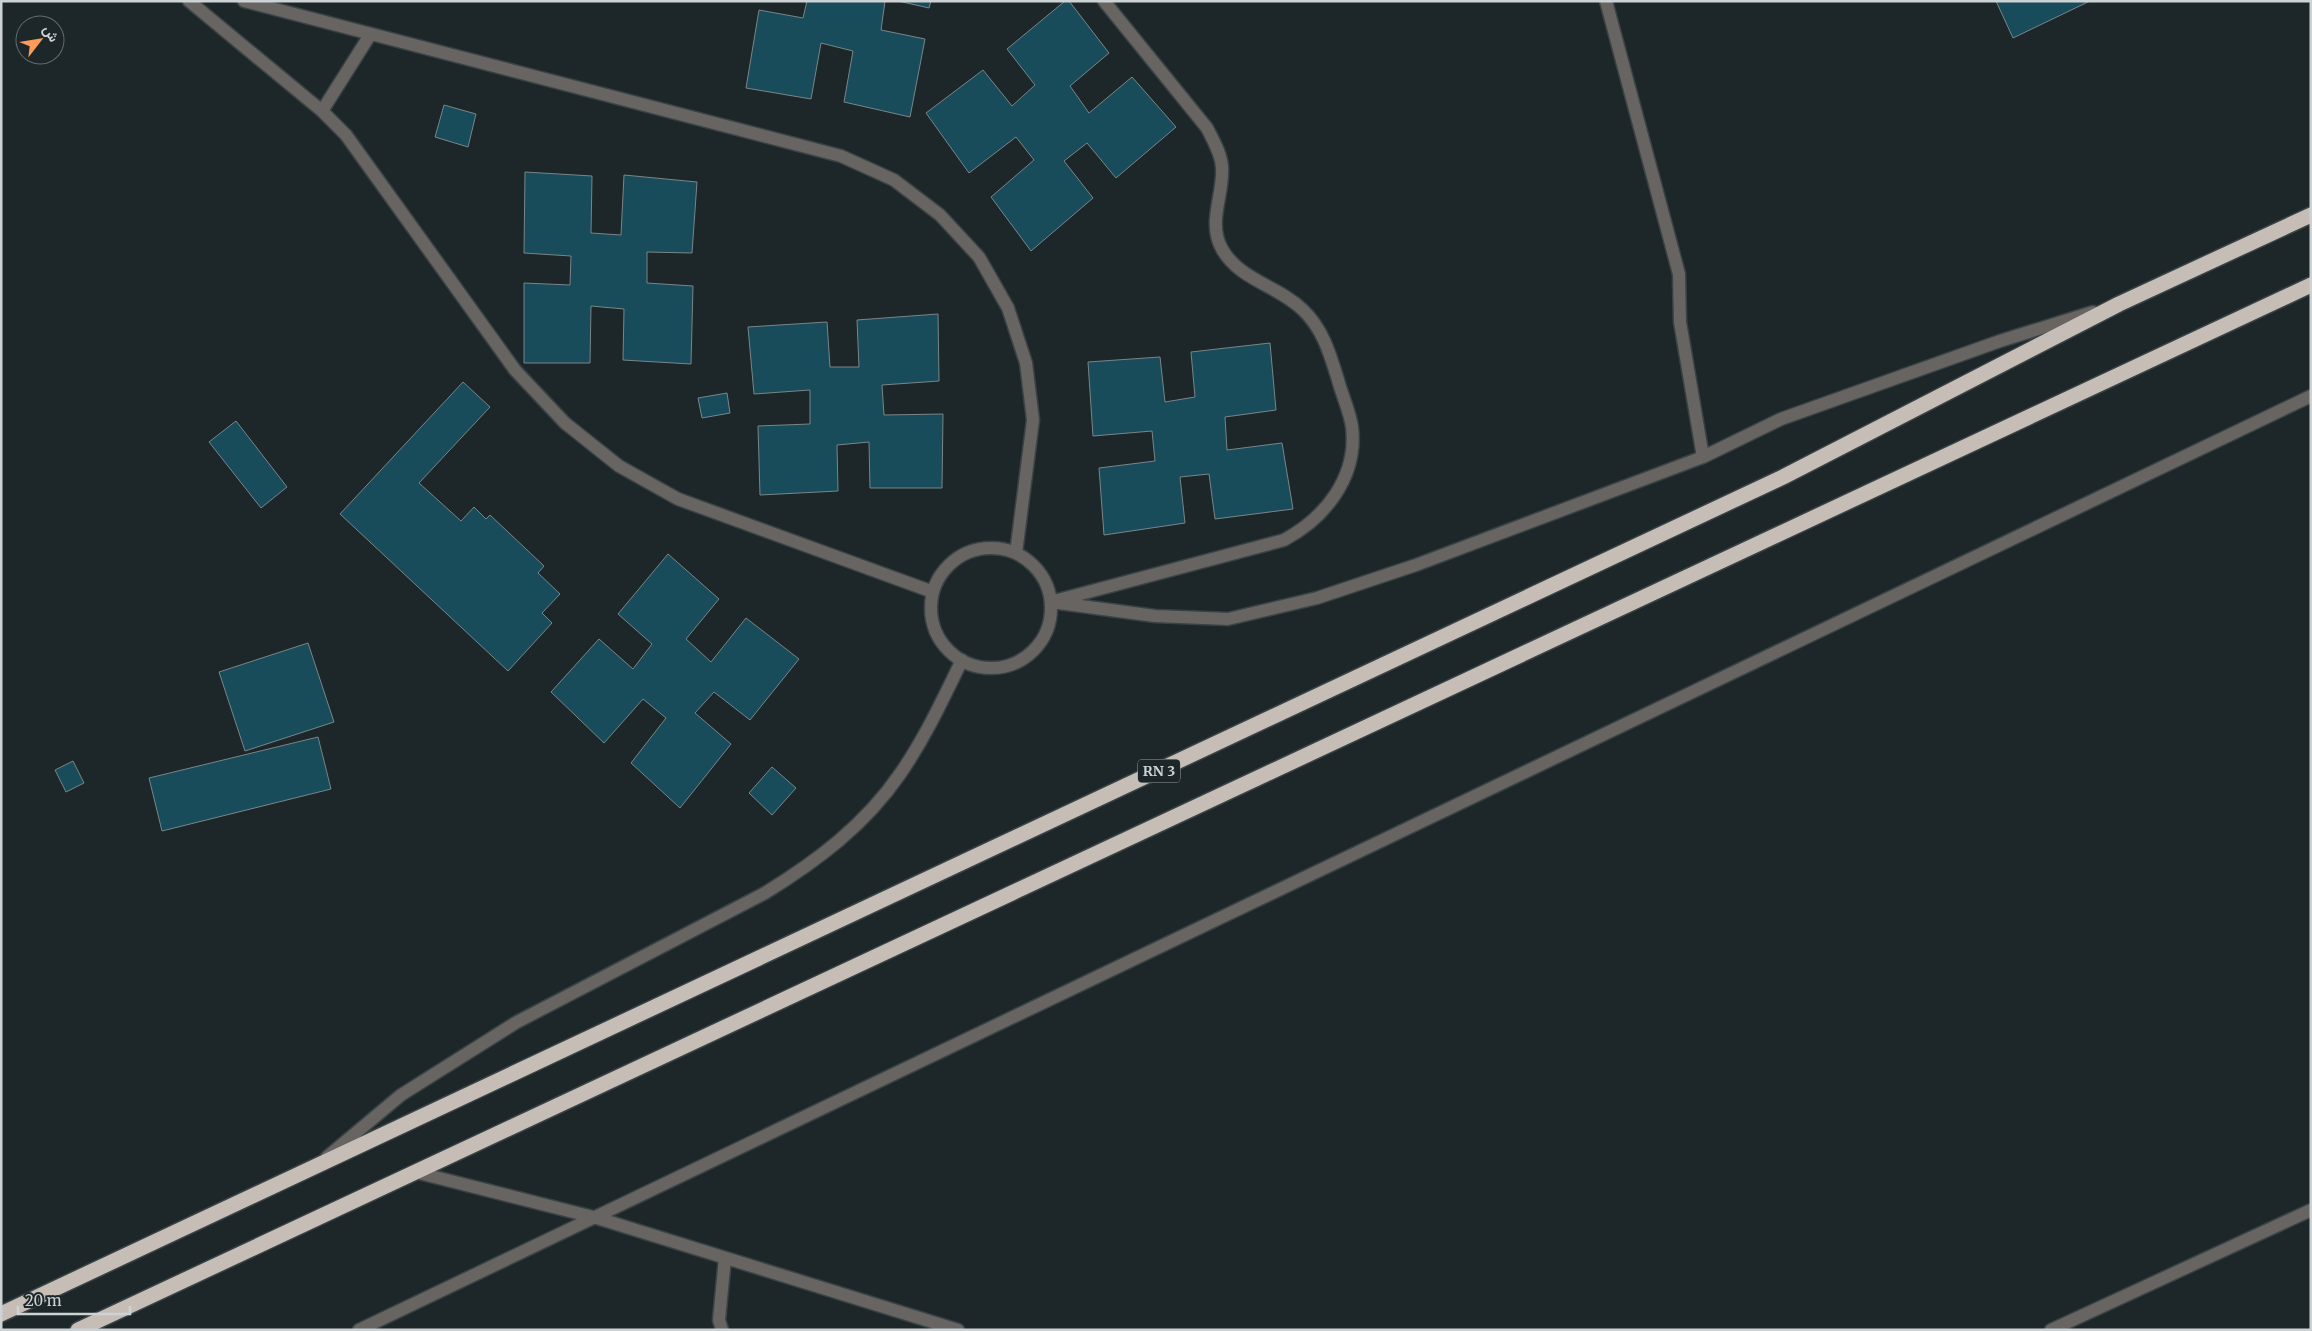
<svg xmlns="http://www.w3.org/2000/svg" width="2312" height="1331" viewBox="0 0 2312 1331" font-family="Merriweather,Vazirmatn,serif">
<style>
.building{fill:#184c5b;stroke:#7a8589}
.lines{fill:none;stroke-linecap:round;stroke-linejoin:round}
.minor-casing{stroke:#394345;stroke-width:15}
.highway-casing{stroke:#394345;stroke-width:18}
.minor{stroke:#686462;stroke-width:12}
.highway{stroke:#c7bdb7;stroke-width:15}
.labels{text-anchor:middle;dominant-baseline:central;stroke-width:4;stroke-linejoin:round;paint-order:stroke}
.shield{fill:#1d272a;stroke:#989fa2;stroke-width:1}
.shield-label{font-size:14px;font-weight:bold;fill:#cdd3d5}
</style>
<rect width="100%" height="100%" fill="#1d272a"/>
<path class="building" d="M 807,1 L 885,1 L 881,30 L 925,39 L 910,117 L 844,102 L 853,51 L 821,43 L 811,99 L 746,88 L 759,10 L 803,18 Z
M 898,1 L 931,1 L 929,8 Z
M 1065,1 L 1069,1 L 1109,53 L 1070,86 L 1089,113 L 1132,77 L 1176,127 L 1116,178 L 1087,143 L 1064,161 L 1093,198 L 1031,251 L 991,197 L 1034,160 L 1016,137 L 969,173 L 926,113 L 983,70 L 1012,106 L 1035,85 L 1007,49 Z
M 1996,1 L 2090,1 L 2013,38 Z
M 444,105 L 476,114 L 468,147 L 435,137 Z
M 525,172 L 592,176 L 591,233 L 621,235 L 624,175 L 697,182 L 692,253 L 647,252 L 647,283 L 693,286 L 691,364 L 623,360 L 624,309 L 591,306 L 590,363 L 524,363 L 524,283 L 570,285 L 571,256 L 524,253 Z
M 938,314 L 939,381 L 882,385 L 884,415 L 943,414 L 942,488 L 870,488 L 869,442 L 837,445 L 838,491 L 760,495 L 758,426 L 810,424 L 810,390 L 754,394 L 748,327 L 827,322 L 830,367 L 859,367 L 857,320 Z
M 1270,343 L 1276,410 L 1225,417 L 1227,450 L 1282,443 L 1293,509 L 1215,519 L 1209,474 L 1180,477 L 1185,523 L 1104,535 L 1099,468 L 1155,461 L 1152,431 L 1093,436 L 1088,362 L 1160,357 L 1165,402 L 1195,397 L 1191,352 Z
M 463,382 L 490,407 L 419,483 L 461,521 L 474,507 L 486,519 L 490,515 L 544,566 L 538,573 L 560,594 L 542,613 L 552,623 L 508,671 L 340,514 Z
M 727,393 L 730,413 L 702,418 L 698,398 Z
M 236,421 L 287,487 L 261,508 L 209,442 Z
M 668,554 L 719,599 L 686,639 L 711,662 L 746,618 L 799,659 L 750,720 L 714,692 L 695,713 L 731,744 L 680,808 L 631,763 L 666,718 L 643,699 L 604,743 L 551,692 L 599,639 L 633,669 L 652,644 L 618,614 Z
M 308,643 L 334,722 L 245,751 L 219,672 Z
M 318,737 L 331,789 L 162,831 L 149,778 Z
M 73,761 L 84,783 L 66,792 L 55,770 Z
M 772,767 L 796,788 L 772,815 L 749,793 Z"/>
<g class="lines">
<defs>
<path id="minor" d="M 189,1 L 322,111 L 346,135 L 515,370 L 565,423 L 619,466 L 678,499 L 933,592
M 244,1 L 841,156 L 894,180 L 940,215 L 979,257 L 1008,308 L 1026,363 L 1033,420 L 1016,553
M 1606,1 L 1679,274 L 1680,322 L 1703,457
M 322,111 L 370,35
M931 608a60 60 0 1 1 120 0a60 60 0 1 1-120 0Z
M 1058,600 L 1284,540 C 1325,518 1358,477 1352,427 C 1350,412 1342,395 1338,380 C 1330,354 1323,329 1303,310 C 1279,286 1239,280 1222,249 C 1207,222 1224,195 1222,167 C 1221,153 1213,140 1207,128 L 1104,1
M 1051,602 L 1155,616 L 1228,619 L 1317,598 L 1416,565 L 1703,457 L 1781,419 L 2000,341 L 2093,312
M 327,1157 L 401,1095 L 517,1022 L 765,893 C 817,861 865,825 900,774 C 925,738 943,699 962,660
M 415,1172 L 597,1218 L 958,1330
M 359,1330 L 2311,396
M 722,1330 L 719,1320 L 725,1258
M 2051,1330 L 2311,1210"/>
<path id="highway" d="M 1,1314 L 1783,477 L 2119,304 L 2311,215
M 78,1330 L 2311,285"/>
</defs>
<use href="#minor" class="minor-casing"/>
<use href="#highway" class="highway-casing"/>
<use href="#minor" class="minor"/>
<use href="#highway" class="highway"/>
</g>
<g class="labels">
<rect class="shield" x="1138" y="759.5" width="42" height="23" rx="4"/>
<g class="shield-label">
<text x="1159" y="771">RN 3</text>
</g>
</g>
<rect width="2312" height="1331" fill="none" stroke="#cdd3d5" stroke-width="5"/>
<g transform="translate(40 40) rotate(59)"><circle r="24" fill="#1d272a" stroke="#636c6e"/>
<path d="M0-4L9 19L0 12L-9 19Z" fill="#fe9b59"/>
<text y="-8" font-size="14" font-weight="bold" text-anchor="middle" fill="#cdd3d5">ش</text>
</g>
<path d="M18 1306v8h112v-8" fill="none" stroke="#cdd3d5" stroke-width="2.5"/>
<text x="25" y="1306" font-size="15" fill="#cdd3d5" stroke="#1d272a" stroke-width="4" paint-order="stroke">20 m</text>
</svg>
